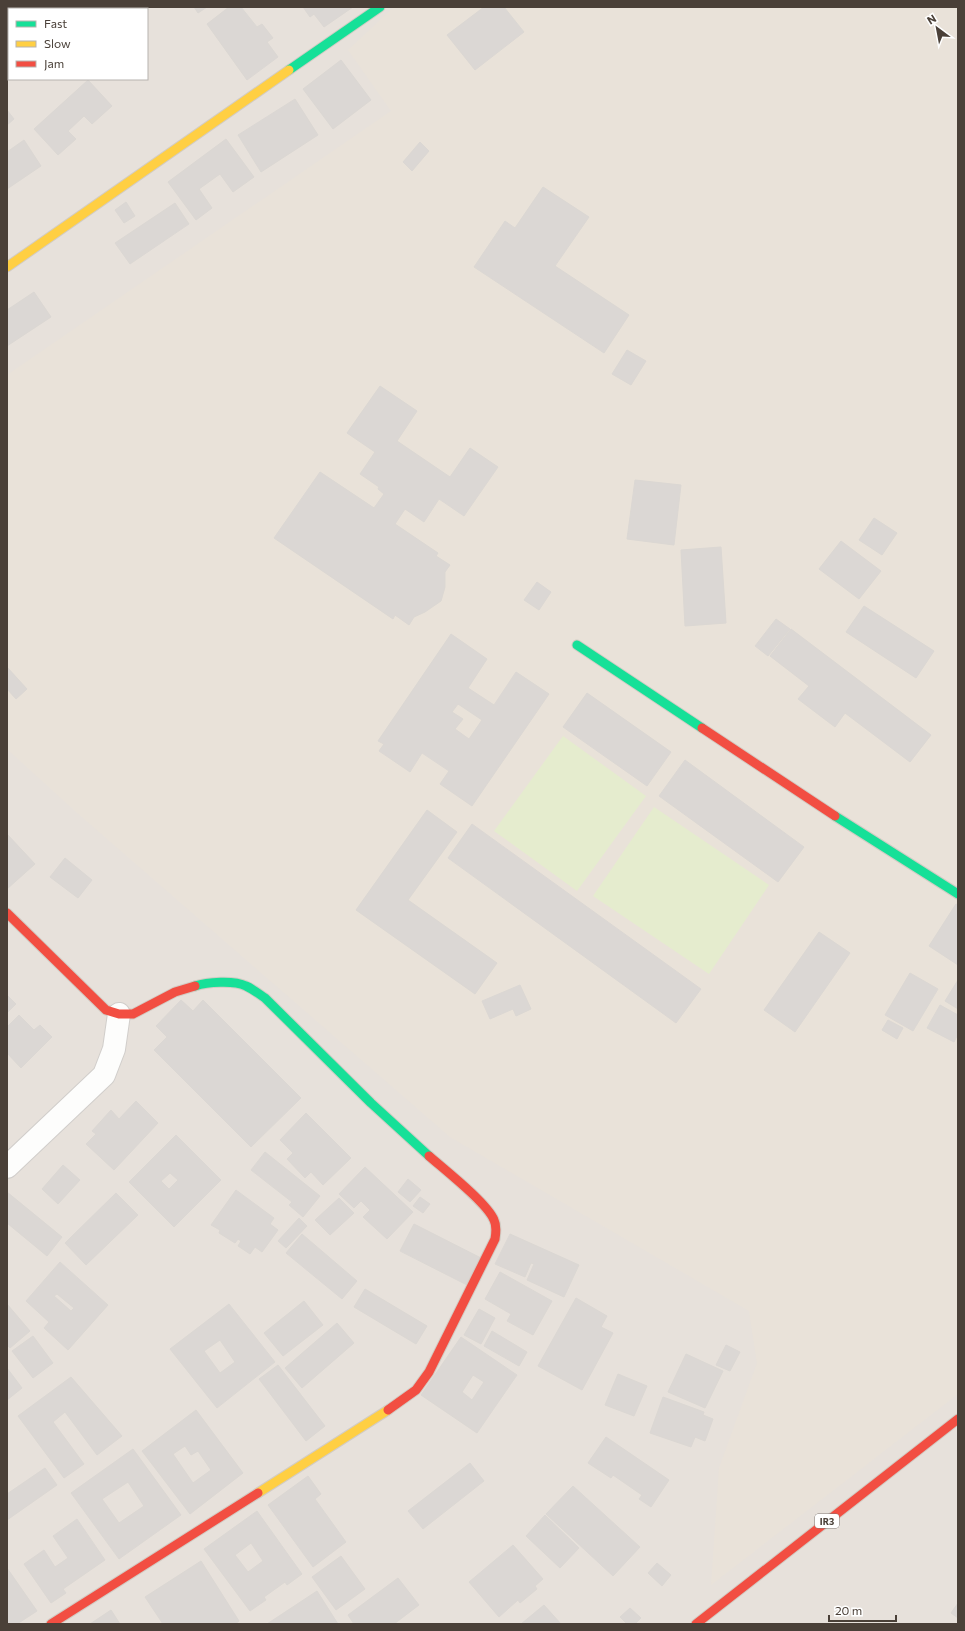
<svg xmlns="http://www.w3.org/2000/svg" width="965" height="1631" viewBox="0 0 965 1631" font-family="Commissioner,sans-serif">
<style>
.residential{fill:#e7e1db;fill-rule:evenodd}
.education{fill:#e9e2d9}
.green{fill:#e5ecce}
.building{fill:#dbd7d4;stroke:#dbd7d3;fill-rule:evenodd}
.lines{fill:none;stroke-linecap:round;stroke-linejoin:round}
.street-casing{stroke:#d1cecb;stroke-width:24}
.fast-casing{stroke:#d2ccc4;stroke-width:11}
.slow-casing{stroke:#d2ccc4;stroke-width:11}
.jam-casing{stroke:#d2ccc4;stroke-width:11}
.street{stroke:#fdfdfc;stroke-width:22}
.fast{stroke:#16e098;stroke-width:9}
.slow{stroke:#ffcf43;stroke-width:9}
.jam{stroke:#f24e42;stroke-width:9}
.labels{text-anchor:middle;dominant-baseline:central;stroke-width:4;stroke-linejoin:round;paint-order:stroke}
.shield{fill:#fff;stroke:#807974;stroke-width:1}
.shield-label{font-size:9px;font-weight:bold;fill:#4a4038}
</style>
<rect width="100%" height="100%" fill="#f3f0ed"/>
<path class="residential" d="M 7,7 L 958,7 L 958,1624 L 7,1624 ZM 9,9 L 147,9 L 147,79 L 9,79 Z"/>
<path class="education" d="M 394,7 L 958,7 L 958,1394 L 711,1585 L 719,1468 L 757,1363 L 749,1311 L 450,1137 L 76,812 L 7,749 L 7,375 L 391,111 L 348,50 Z"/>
<path class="green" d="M 563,736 L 646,796 L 577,891 L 494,831 Z
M 654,807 L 769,885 L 709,974 L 593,896 Z"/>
<path class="building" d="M 43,7 L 74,7 L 75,9 L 41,9 Z
M 86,7 L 121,7 L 123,9 L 87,9 Z
M 194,7 L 207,7 L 198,13 Z
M 229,7 L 241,7 L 257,27 L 262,24 L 273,38 L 267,42 L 278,57 L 247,80 L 207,24 Z
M 303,7 L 353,7 L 324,27 L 314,14 L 310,17 Z
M 484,7 L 504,7 L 524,32 L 475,70 L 447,35 Z
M 9,30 L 9,63 L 7,64 L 7,32 Z
M 341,60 L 371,100 L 333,129 L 303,89 Z
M 88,80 L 112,106 L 92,124 L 84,116 L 68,131 L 76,139 L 58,155 L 34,129 Z
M 295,99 L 318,135 L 261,172 L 238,135 Z
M 7,110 L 14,119 L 7,125 Z
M 226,139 L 254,177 L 233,192 L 220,174 L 199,189 L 212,208 L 196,220 L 168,182 Z
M 24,140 L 41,166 L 7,189 L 7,152 Z
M 420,142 L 429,151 L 412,171 L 403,162 Z
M 543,187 L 589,217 L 555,266 L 629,315 L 604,353 L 474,267 L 505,221 L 515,228 Z
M 126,202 L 135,216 L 124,223 L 115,210 Z
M 175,203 L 189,224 L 130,264 L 115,243 Z
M 34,292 L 51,317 L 7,346 L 7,310 Z
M 627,350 L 646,361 L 631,385 L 612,374 Z
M 380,386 L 417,411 L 397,441 L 450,477 L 470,448 L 498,467 L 464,516 L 439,499 L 424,522 L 405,509 L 395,524 L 438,553 L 436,556 L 450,565 L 445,572 L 445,587 L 441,601 L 425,612 L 414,617 L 409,625 L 395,615 L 393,619 L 274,538 L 320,472 L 374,508 L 384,494 L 378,489 L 379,487 L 360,474 L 375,452 L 347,433 Z
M 635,480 L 681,485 L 674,545 L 627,539 Z
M 874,518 L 897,533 L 882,555 L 859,540 Z
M 841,541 L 881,571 L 859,599 L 819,569 Z
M 721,547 L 726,623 L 685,626 L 681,550 Z
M 537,582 L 551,592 L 539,610 L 524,600 Z
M 864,606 L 934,651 L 916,678 L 846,632 Z
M 776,619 L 790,629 L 768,656 L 755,646 Z
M 791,629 L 931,735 L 910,762 L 845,713 L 835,727 L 798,699 L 809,686 L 770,656 Z
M 451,634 L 487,659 L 468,688 L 494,705 L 516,672 L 549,694 L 472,806 L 440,784 L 449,771 L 422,753 L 410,772 L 379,751 L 384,744 L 378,741 ZM 458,704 L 482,720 L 469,739 L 455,729 L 463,719 L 452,712 Z
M 7,667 L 27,689 L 16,699 L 7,689 Z
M 587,693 L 671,752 L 647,786 L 563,727 Z
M 685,760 L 804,847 L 778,882 L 659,796 Z
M 427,810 L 457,832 L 408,900 L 497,963 L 475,994 L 356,910 Z
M 472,824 L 701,989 L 676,1023 L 448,858 Z
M 7,834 L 35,864 L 7,889 Z
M 65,858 L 92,880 L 78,898 L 50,877 Z
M 956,904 L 958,905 L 958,965 L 929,946 Z
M 819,932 L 850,953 L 795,1032 L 764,1010 Z
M 910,973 L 938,989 L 913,1031 L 885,1015 Z
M 958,980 L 958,1009 L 945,1001 Z
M 520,985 L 531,1009 L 516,1016 L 513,1009 L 490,1019 L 482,1001 Z
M 7,995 L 16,1004 L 7,1013 Z
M 181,1000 L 193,1011 L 203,1000 L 301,1098 L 251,1147 L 154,1050 L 167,1037 L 156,1026 Z
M 940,1005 L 958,1015 L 958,1034 L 954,1042 L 927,1028 Z
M 19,1015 L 34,1030 L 40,1025 L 52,1037 L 21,1068 L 7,1053 L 7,1027 Z
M 888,1020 L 903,1028 L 897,1039 L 882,1030 Z
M 136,1101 L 158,1123 L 114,1170 L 86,1144 L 96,1134 L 92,1131 L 111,1110 L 119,1119 Z
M 306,1113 L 351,1158 L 323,1185 L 311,1172 L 305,1178 L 287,1159 L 293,1153 L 280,1140 Z
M 176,1135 L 221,1180 L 174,1227 L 129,1182 ZM 170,1173 L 178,1180 L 169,1189 L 161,1181 Z
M 265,1152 L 320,1196 L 303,1217 L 289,1205 L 292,1202 L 251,1170 Z
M 63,1165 L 80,1180 L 58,1204 L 42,1189 Z
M 365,1167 L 413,1212 L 387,1239 L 363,1217 L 370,1210 L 361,1201 L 354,1208 L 339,1194 Z
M 408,1179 L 421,1190 L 410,1202 L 398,1192 Z
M 236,1190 L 274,1218 L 270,1224 L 278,1230 L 262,1252 L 255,1247 L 250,1254 L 238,1246 L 241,1241 L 238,1239 L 235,1243 L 219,1233 L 220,1230 L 211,1225 Z
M 7,1192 L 62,1237 L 47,1256 L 7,1223 Z
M 116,1193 L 138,1215 L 86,1265 L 65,1243 Z
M 420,1197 L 430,1204 L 423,1213 L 413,1206 Z
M 339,1198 L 354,1213 L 330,1235 L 315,1220 Z
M 299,1218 L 307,1226 L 286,1248 L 278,1241 Z
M 414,1224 L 481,1258 L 467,1285 L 400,1251 Z
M 302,1234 L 357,1281 L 342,1299 L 286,1253 Z
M 510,1234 L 579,1265 L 564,1297 L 527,1280 L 534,1264 L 531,1263 L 525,1277 L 495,1264 Z
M 60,1262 L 108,1305 L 68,1350 L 44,1328 L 49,1322 L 26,1301 ZM 57,1294 L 74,1308 L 71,1311 L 54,1296 Z
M 500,1272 L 552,1301 L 533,1335 L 507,1321 L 511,1314 L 485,1299 Z
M 365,1289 L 427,1326 L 416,1344 L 354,1307 Z
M 576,1298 L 607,1316 L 601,1327 L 613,1333 L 582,1390 L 538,1366 Z
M 304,1301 L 323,1325 L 283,1356 L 264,1333 Z
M 7,1304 L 30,1331 L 10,1348 L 7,1345 Z
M 229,1304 L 275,1362 L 217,1408 L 170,1349 ZM 220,1340 L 235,1362 L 220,1373 L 204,1351 Z
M 479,1309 L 495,1318 L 481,1344 L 464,1335 Z
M 337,1323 L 354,1343 L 302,1388 L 285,1368 Z
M 492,1331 L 527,1352 L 519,1366 L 484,1346 Z
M 33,1336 L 53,1363 L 33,1378 L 12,1351 Z
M 461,1337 L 517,1375 L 477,1433 L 421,1395 ZM 473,1375 L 484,1382 L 472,1400 L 462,1392 Z
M 726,1345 L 740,1352 L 730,1371 L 716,1365 Z
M 686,1354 L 723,1371 L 705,1408 L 668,1392 Z
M 278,1365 L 325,1426 L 306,1441 L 259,1379 Z
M 7,1368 L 22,1388 L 7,1400 Z
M 618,1374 L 647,1386 L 634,1416 L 605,1405 Z
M 71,1377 L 122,1436 L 97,1455 L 65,1412 L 53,1422 L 84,1464 L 64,1478 L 18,1416 Z
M 663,1397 L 704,1412 L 703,1415 L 713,1419 L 705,1441 L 695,1437 L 691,1447 L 650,1433 Z
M 196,1410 L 243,1473 L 190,1514 L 142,1451 ZM 185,1446 L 191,1455 L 198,1451 L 211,1470 L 193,1483 L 173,1454 Z
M 606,1437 L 669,1480 L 651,1507 L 639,1499 L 642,1495 L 613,1475 L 611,1478 L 588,1463 Z
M 133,1449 L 181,1515 L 119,1559 L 71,1493 ZM 128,1482 L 144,1506 L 119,1523 L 102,1499 Z
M 470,1463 L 484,1481 L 423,1529 L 408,1511 Z
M 45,1468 L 57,1485 L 7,1520 L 7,1494 Z
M 308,1476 L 321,1494 L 315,1499 L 346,1542 L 313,1567 L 268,1505 Z
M 573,1486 L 640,1547 L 613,1576 L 546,1514 Z
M 257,1511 L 302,1574 L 287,1585 L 285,1582 L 264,1597 L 266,1600 L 250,1611 L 204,1549 ZM 251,1543 L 263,1561 L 248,1572 L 235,1555 Z
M 545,1515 L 579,1548 L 560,1568 L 526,1536 Z
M 77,1519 L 105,1560 L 63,1589 L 66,1593 L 51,1603 L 24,1564 L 44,1550 L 55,1567 L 68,1558 L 53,1536 Z
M 513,1545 L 543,1579 L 535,1586 L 537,1589 L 520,1603 L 518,1600 L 499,1617 L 469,1582 Z
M 341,1556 L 365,1589 L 336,1610 L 312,1577 Z
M 201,1561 L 239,1621 L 235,1624 L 163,1624 L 145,1597 Z
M 657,1563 L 671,1575 L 662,1586 L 648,1573 Z
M 7,1568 L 37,1611 L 17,1624 L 7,1624 Z
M 398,1578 L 419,1605 L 394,1624 L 354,1624 L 348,1615 Z
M 317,1591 L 338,1624 L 267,1624 Z
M 958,1603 L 958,1618 L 951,1613 Z
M 544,1605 L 561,1624 L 521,1624 Z
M 630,1608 L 641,1618 L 635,1624 L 627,1624 L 620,1617 Z
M 111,1610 L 120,1624 L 90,1624 Z"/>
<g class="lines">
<defs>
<path id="street" d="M 7,1167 L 104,1075 L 114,1049 L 119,1014"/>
<path id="fast" d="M 289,70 L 380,7
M 577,645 L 702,728
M 835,816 L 958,894
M 195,986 C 207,982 234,980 246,986 C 253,989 259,994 265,998 L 371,1103 L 429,1156"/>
<path id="slow" d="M 7,267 L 289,70
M 258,1493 L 388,1410"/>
<path id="jam" d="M 702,728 L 835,816
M 7,913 L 106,1010 L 119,1014 L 133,1014 L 175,992 L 195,986
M 388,1410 L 416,1390 L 429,1372 L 495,1239 C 496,1233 497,1226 494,1220 C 487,1203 445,1170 429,1156
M 51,1624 L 258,1493
M 696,1624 L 958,1419"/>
</defs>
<use href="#street" class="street-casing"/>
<use href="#fast" class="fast-casing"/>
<use href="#slow" class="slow-casing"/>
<use href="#jam" class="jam-casing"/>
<use href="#street" class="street"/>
<use href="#fast" class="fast"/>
<use href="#slow" class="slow"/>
<use href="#jam" class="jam"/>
</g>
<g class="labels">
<rect class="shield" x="815" y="1514" width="24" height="14" rx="3"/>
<g class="shield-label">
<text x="827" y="1521">IR3</text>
</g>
</g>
<rect width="965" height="1631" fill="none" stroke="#4a4038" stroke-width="16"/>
<rect x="8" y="8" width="140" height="72" fill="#ffffff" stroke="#b7b3af"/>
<rect x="16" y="21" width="20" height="6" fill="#16e098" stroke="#b7b3af"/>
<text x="44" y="28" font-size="12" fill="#4a4038">Fast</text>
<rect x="16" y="41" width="20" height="6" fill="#ffcf43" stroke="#b7b3af"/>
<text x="44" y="48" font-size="12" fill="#4a4038">Slow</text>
<rect x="16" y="61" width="20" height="6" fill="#f24e42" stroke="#b7b3af"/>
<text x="44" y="68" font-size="12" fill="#4a4038">Jam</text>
<g transform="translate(937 28) rotate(328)" stroke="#ffffff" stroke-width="3" paint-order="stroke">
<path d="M0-3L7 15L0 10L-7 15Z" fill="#4a4038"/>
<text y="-6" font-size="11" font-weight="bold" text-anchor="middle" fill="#4a4038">N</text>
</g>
<path d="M829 1615v6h67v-6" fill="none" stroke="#4a4038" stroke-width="2"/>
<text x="835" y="1615" font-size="12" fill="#4a4038" stroke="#ffffff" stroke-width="3" paint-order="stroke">20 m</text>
</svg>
